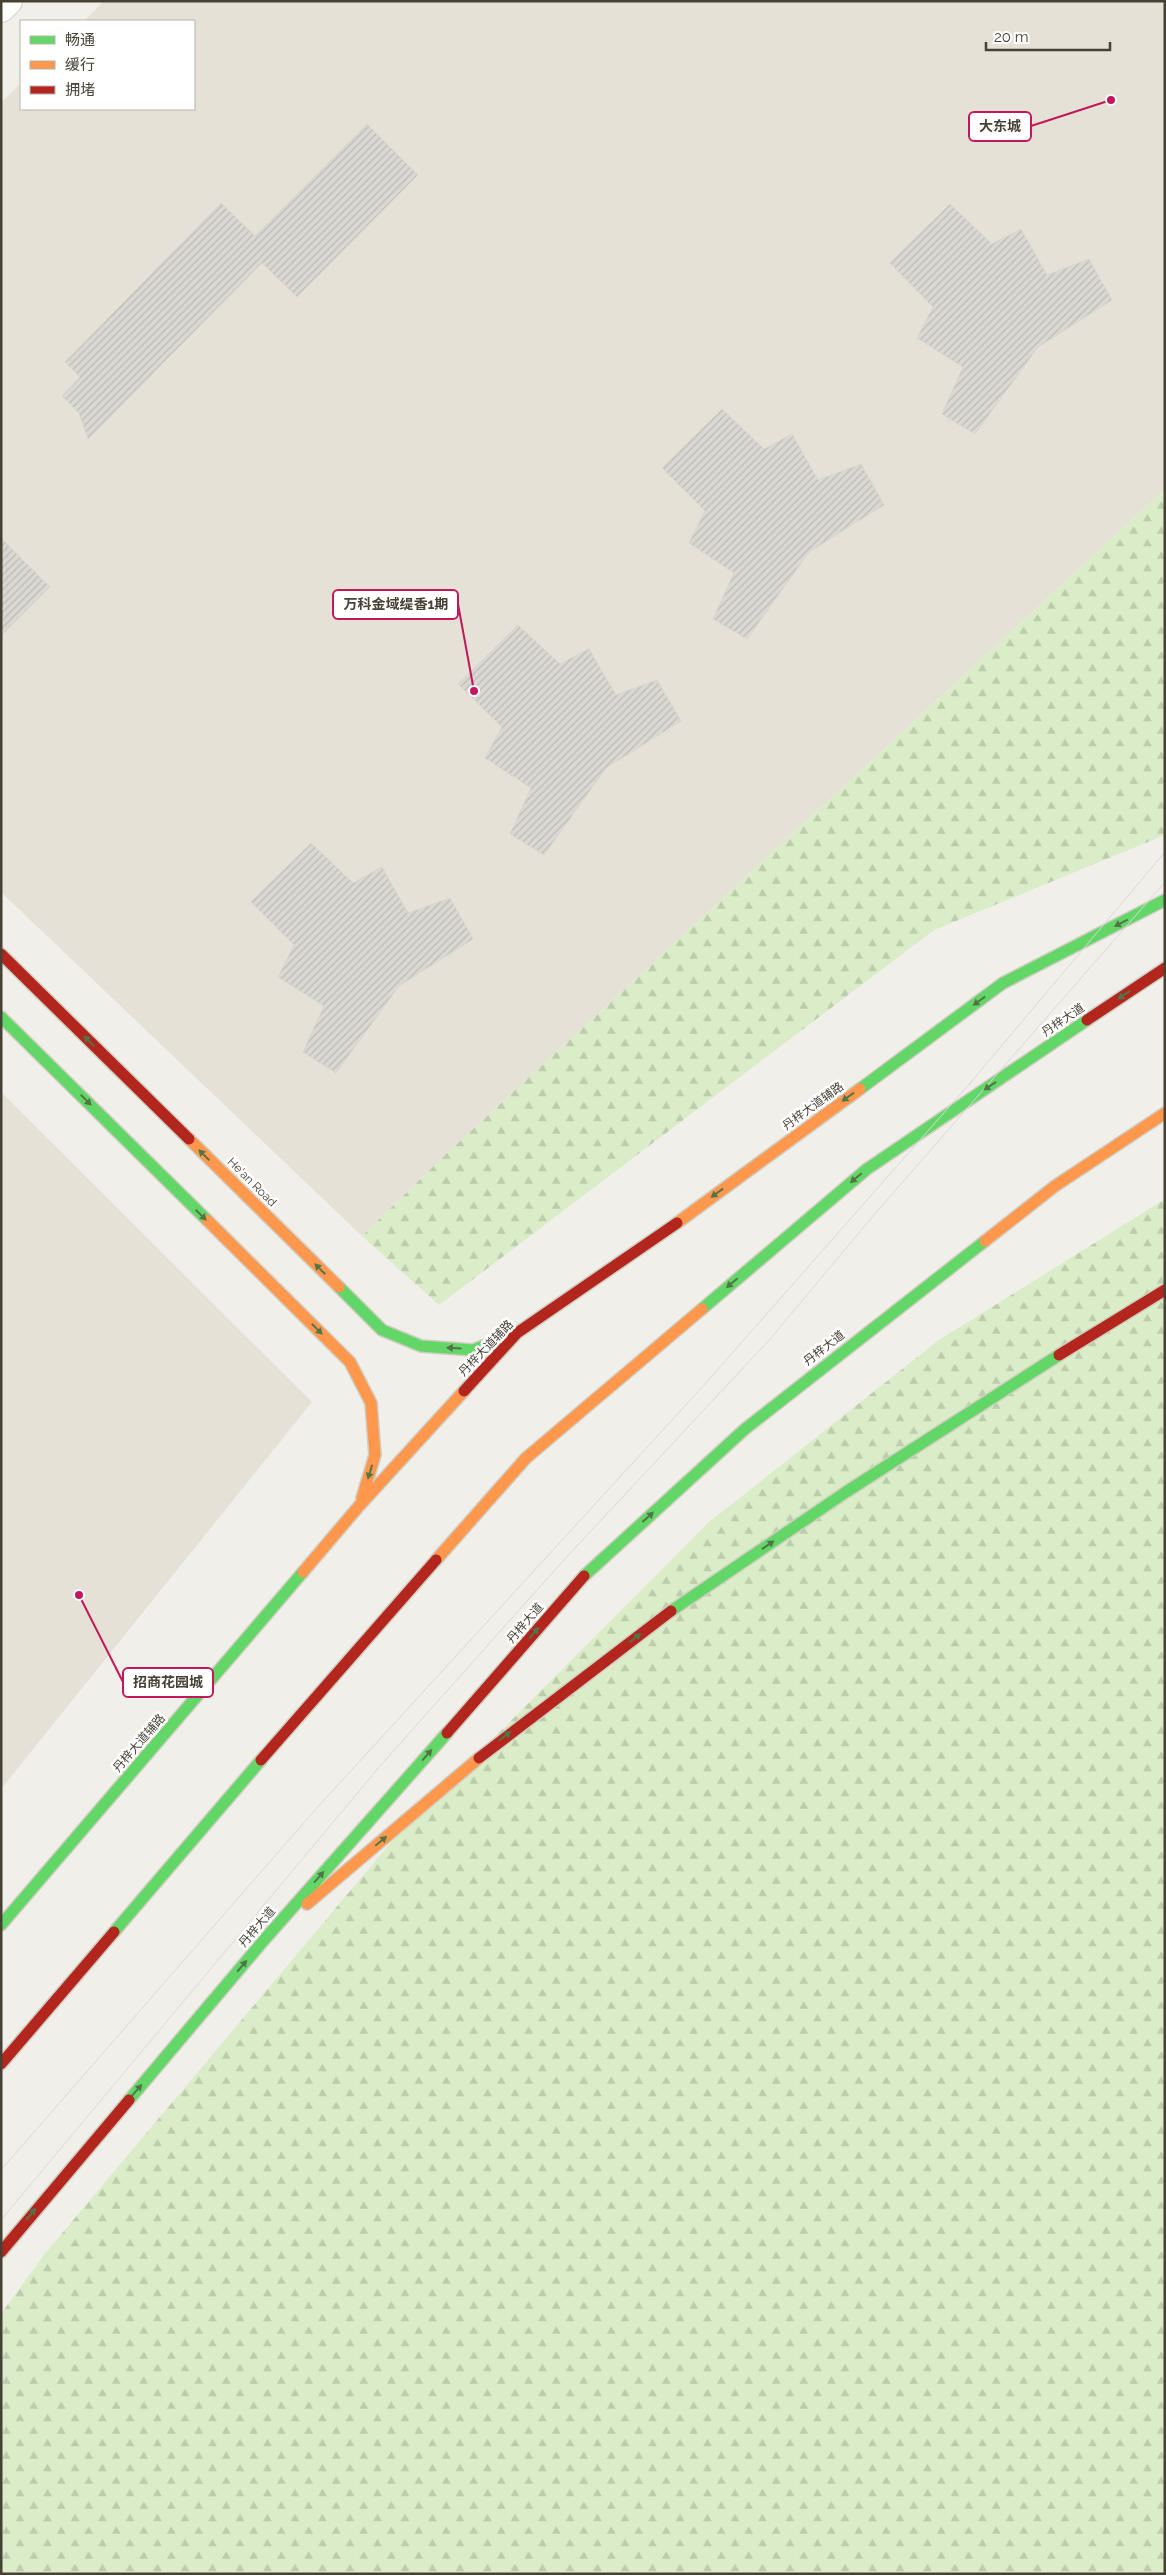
<svg xmlns="http://www.w3.org/2000/svg" width="1166" height="2575" viewBox="0 0 1166 2575" font-family="Raleway,'Noto Sans SC',sans-serif">
<style>
.residential{fill:#e5e1d6}
.forest{fill:url(#forest-firs)}
.building{fill:url(#building-hatch);stroke:#d8d6cf}
.lines{fill:none;stroke-linecap:round;stroke-linejoin:round}
.street-casing{stroke:#cecdc7;stroke-width:30}
.fast-casing{stroke:#d0cdc0;stroke-width:14}
.slow-casing{stroke:#d0cdc0;stroke-width:14}
.jam-casing{stroke:#d0cdc0;stroke-width:14}
.street{stroke:#fdfdfc;stroke-width:28}
.fast{stroke:#63d668;stroke-width:11}
.slow{stroke:#ff974d;stroke-width:11}
.jam{stroke:#b3261e;stroke-width:11}
.tram{stroke:#d9d9d8;stroke-width:1}
.oneway{fill:#517547}
.labels{text-anchor:middle;dominant-baseline:central;stroke-width:5;stroke-linejoin:round;paint-order:stroke}
.street-label{font-size:12px;fill:#474135;stroke:#fff}
.leader{fill:none;stroke:#c2185b;stroke-width:2}
.callout-dot{fill:#c2185b;stroke:#fff;stroke-width:2}
.callout{fill:#fff;stroke:#c2185b;stroke-width:2}
.callout-label{font-size:14px;text-anchor:middle;font-weight:bold;fill:#474135}
</style>
<defs>
<pattern id="forest-firs" width="22" height="20" patternUnits="userSpaceOnUse" patternTransform="scale(1.25)"><rect width="22" height="20" fill="#dbedc8"/><path d="M5 1l3.5 6h-7zM16 11l3.5 6h-7z" fill="#bdccac"/></pattern>
<pattern id="building-hatch" width="6" height="6" patternUnits="userSpaceOnUse" patternTransform="scale(1.25)"><rect width="6" height="6" fill="#dad8d2"/><path d="M-1 1l2-2M0 6l6-6M5 7l2-2" fill="none" stroke="#bcbbb5"/></pattern>
</defs>
<rect width="100%" height="100%" fill="#f0efea"/>
<path class="residential" d="M 104,1 L 1165,1 L 1165,489 L 444,1156 L 362,1236 L 1,892 L 1,103 L 21,83 L 21,109 L 194,109 L 194,21 L 84,21 Z
M 1,1092 L 312,1402 L 1,1789 Z"/>
<path class="forest" d="M 1165,489 L 1165,835 L 934,930 L 439,1305 L 362,1236 L 444,1156 Z
M 1165,1199 L 1165,2574 L 1,2574 L 1,2314 L 43,2256 L 398,1834 L 708,1523 L 939,1340 Z"/>
<path class="building" d="M 367,124 L 418,175 L 297,297 L 262,263 L 88,439 L 79,413 L 62,396 L 80,377 L 65,362 L 221,203 L 255,236 Z
M 950,204 L 992,244 L 1021,229 L 1047,275 L 1089,259 L 1112,300 L 1038,347 L 975,434 L 942,414 L 963,367 L 917,338 L 933,307 L 890,263 Z
M 722,409 L 764,449 L 792,434 L 818,480 L 861,464 L 884,505 L 809,552 L 747,639 L 713,619 L 734,573 L 689,543 L 705,511 L 662,468 Z
M 1,538 L 50,587 L 1,636 Z
M 518,625 L 560,664 L 589,649 L 616,695 L 657,680 L 681,721 L 606,768 L 544,855 L 510,834 L 531,788 L 485,758 L 502,727 L 458,684 Z
M 311,843 L 353,883 L 382,867 L 408,913 L 450,898 L 473,939 L 399,986 L 336,1073 L 303,1052 L 324,1006 L 278,977 L 294,945 L 251,902 Z"/>
<g class="lines">
<defs>
<path id="street" d="M 1,8 L 8,1"/>
<path id="fast" d="M 1,1017 L 207,1220
M 860,1089 L 1003,983 L 1165,900
M 339,1287 L 382,1330 L 421,1346 L 473,1350 L 511,1335
M 702,1309 L 867,1169 L 1087,1020
M 584,1576 L 745,1429 L 985,1241
M 671,1611 L 846,1492 L 1059,1355
M 1,1925 L 303,1572
M 114,1932 L 261,1760
M 129,2100 L 264,1940 L 447,1733"/>
<path id="slow" d="M 189,1139 L 339,1287
M 207,1220 L 350,1362 L 371,1403 L 375,1455 L 362,1498
M 677,1223 L 860,1089
M 985,1241 L 1055,1186 L 1165,1113
M 436,1560 L 526,1458 L 702,1309
M 303,1572 L 359,1506 L 464,1391
M 307,1904 L 479,1758"/>
<path id="jam" d="M 1,954 L 189,1139
M 1087,1020 L 1165,968
M 1059,1355 L 1165,1290
M 464,1391 L 517,1333 L 677,1223
M 447,1733 L 584,1576
M 479,1758 L 671,1611
M 261,1760 L 436,1560
M 1,2064 L 114,1932
M 1,2252 L 129,2100"/>
</defs>
<use href="#street" class="street-casing"/>
<use href="#fast" class="fast-casing"/>
<use href="#slow" class="slow-casing"/>
<use href="#jam" class="jam-casing"/>
<use href="#street" class="street"/>
<use href="#fast" class="fast"/>
<use href="#slow" class="slow"/>
<use href="#jam" class="jam"/>
<path class="tram" d="M 1,2170 L 315,1810 L 705,1384 L 971,1082 L 1165,852
M 1,2220 L 380,1766 L 562,1562 L 771,1338 L 873,1216 L 1165,882"/>
</g>
<defs><path id="oneway-solid" d="M-6-.8H1V-3.2L6.5 0L1 3.2V.8H-6Z" transform="scale(1.25)"/></defs>
<g class="oneway">
<use href="#oneway-solid" transform="translate(1121 923) rotate(153)"/>
<use href="#oneway-solid" transform="translate(1124 995) rotate(146)"/>
<use href="#oneway-solid" transform="translate(979 1001) rotate(144)"/>
<use href="#oneway-solid" transform="translate(89 1041) rotate(-135)"/>
<use href="#oneway-solid" transform="translate(990 1086) rotate(146)"/>
<use href="#oneway-solid" transform="translate(848 1097) rotate(144)"/>
<use href="#oneway-solid" transform="translate(86 1100) rotate(45)"/>
<use href="#oneway-solid" transform="translate(204 1155) rotate(-135)"/>
<use href="#oneway-solid" transform="translate(856 1178) rotate(140)"/>
<use href="#oneway-solid" transform="translate(717 1193) rotate(144)"/>
<use href="#oneway-solid" transform="translate(201 1215) rotate(45)"/>
<use href="#oneway-solid" transform="translate(320 1269) rotate(-135)"/>
<use href="#oneway-solid" transform="translate(732 1283) rotate(140)"/>
<use href="#oneway-solid" transform="translate(317 1329) rotate(45)"/>
<use href="#oneway-solid" transform="translate(454 1348) rotate(-176)"/>
<use href="#oneway-solid" transform="translate(370 1472) rotate(107)"/>
<use href="#oneway-solid" transform="translate(648 1517) rotate(-42)"/>
<use href="#oneway-solid" transform="translate(768 1545) rotate(-34)"/>
<use href="#oneway-solid" transform="translate(534 1633) rotate(-49)"/>
<use href="#oneway-solid" transform="translate(635 1638) rotate(-37)"/>
<use href="#oneway-solid" transform="translate(505 1736) rotate(-37)"/>
<use href="#oneway-solid" transform="translate(427 1755) rotate(-49)"/>
<use href="#oneway-solid" transform="translate(381 1841) rotate(-40)"/>
<use href="#oneway-solid" transform="translate(319 1877) rotate(-49)"/>
<use href="#oneway-solid" transform="translate(242 1966) rotate(-50)"/>
<use href="#oneway-solid" transform="translate(137 2090) rotate(-49)"/>
<use href="#oneway-solid" transform="translate(31 2214) rotate(-50)"/>
</g>
<g class="labels">
<g class="street-label">
<text transform="translate(1063 1020) rotate(-34)">丹梓大道</text>
<text transform="translate(813 1106) rotate(-36)">丹梓大道辅路</text>
<text transform="translate(252 1182) rotate(45)">He'an Road</text>
<text transform="translate(486 1348) rotate(-46)">丹梓大道辅路</text>
<text transform="translate(824 1348) rotate(-38)">丹梓大道</text>
<text transform="translate(525 1623) rotate(-49)">丹梓大道</text>
<text transform="translate(139 1743) rotate(-49)">丹梓大道辅路</text>
<text transform="translate(257 1927) rotate(-49)">丹梓大道</text>
</g>
</g>
<path class="leader" d="M1111 100L1031 126M474 691L458 604M79 1595L123 1682"/>
<g class="callout-dot">
<circle cx="1111" cy="100" r="5"/>
<circle cx="474" cy="691" r="5"/>
<circle cx="79" cy="1595" r="5"/>
</g>
<g class="callout">
<rect x="969" y="112" width="62" height="29" rx="5"/>
<rect x="333" y="590" width="125" height="29" rx="5"/>
<rect x="123" y="1668" width="90" height="29" rx="5"/>
</g>
<g class="callout-label">
<text x="1000" y="131">大东城</text>
<text x="396" y="609">万科金域缇香1期</text>
<text x="168" y="1687">招商花园城</text>
</g>
<rect width="1166" height="2575" fill="none" stroke="#474135" stroke-width="5"/>
<rect x="20" y="20" width="175" height="90" fill="#ffffff" stroke="#b5b3ae"/>
<rect x="30" y="36" width="25" height="8" fill="#63d668" stroke="#b5b3ae"/>
<text x="65" y="45" font-size="15" fill="#474135">畅通</text>
<rect x="30" y="61" width="25" height="8" fill="#ff974d" stroke="#b5b3ae"/>
<text x="65" y="70" font-size="15" fill="#474135">缓行</text>
<rect x="30" y="86" width="25" height="8" fill="#b3261e" stroke="#b5b3ae"/>
<text x="65" y="95" font-size="15" fill="#474135">拥堵</text>
<path d="M986 42v8h124v-8" fill="none" stroke="#474135" stroke-width="2.5"/>
<text x="994" y="42" font-size="15" fill="#474135" stroke="#ffffff" stroke-width="4" paint-order="stroke">20 m</text>
</svg>
